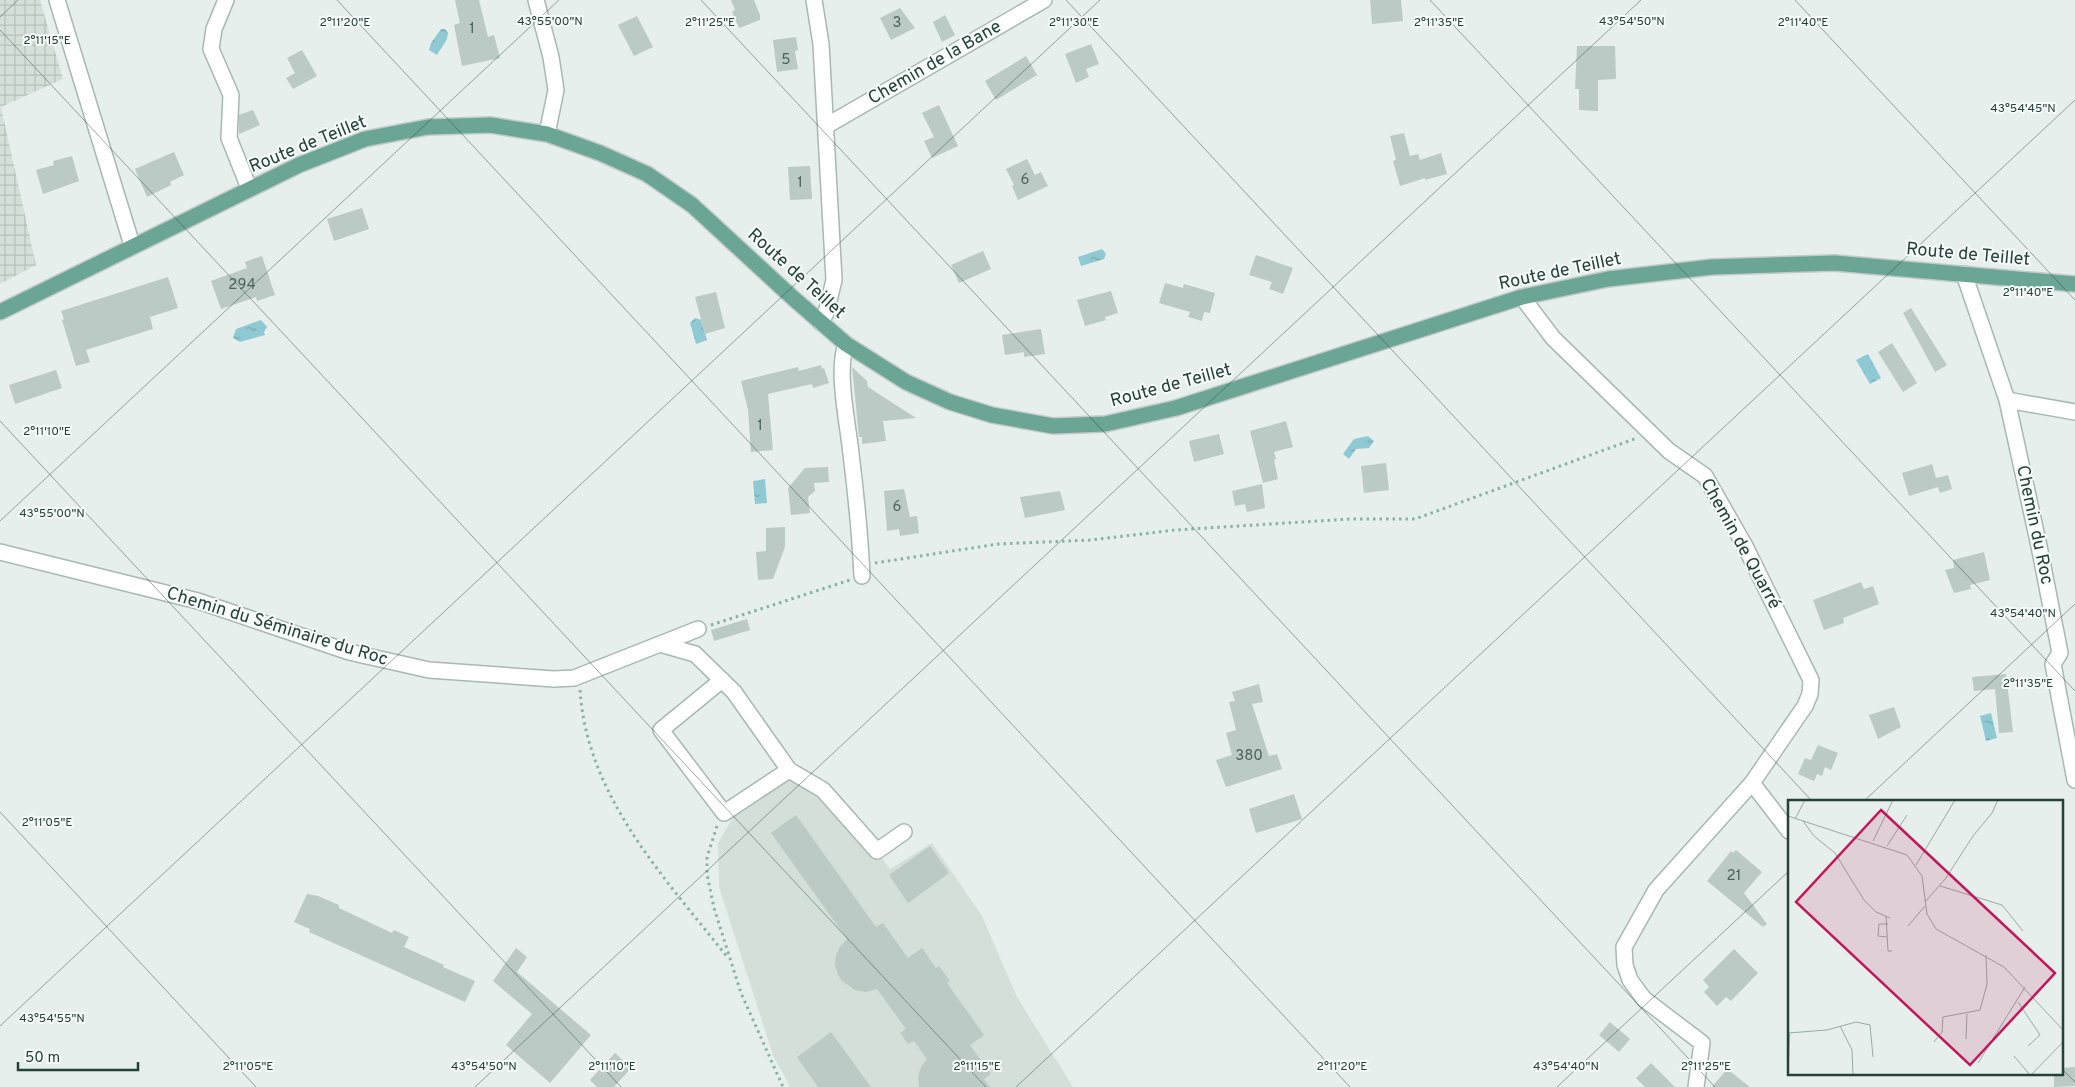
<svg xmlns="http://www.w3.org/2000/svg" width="2075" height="1087" viewBox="0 0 2075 1087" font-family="Overpass,sans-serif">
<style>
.built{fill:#d4dfda}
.industrial{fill:url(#industrial-grid)}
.water{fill:url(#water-ripples)}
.building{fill:#bbcac4}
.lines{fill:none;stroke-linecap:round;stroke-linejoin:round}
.minor-casing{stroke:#a8b8b2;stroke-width:18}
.major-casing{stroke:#c2cac8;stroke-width:18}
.path{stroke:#86b3a5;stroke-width:3;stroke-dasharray:2.5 4;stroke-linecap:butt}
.minor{stroke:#fff;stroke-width:15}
.major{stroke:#6aa596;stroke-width:15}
.ticks{fill:none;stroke:#24423a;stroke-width:1;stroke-opacity:0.45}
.labels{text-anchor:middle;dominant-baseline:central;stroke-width:4;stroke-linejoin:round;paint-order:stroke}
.number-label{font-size:15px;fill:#4a645c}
.street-label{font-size:18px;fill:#24423a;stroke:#f7fbf9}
.inset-river{fill:none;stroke:#8ec9d4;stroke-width:2.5}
.inset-road{fill:none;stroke:#98aaa4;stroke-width:1}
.view{fill:#c2185b;fill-opacity:0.15;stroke:#c2185b;stroke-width:2.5}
.inset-edge{fill:none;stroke:#24423a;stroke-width:2.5}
.ticks-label{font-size:12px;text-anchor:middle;fill:#24423a;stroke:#f7fbf9;stroke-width:4;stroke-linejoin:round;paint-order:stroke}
</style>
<defs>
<pattern id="industrial-grid" width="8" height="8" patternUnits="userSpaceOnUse" patternTransform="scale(1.25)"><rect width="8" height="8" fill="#d4dfda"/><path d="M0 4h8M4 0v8" fill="none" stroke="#b6c1bc"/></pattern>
<pattern id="water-ripples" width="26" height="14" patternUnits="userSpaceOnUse" patternTransform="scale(1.25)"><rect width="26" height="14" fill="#8ec9d4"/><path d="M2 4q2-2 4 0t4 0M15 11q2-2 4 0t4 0" fill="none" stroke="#74a5ad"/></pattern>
</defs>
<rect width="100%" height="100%" fill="#e6efeb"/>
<path class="built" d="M 794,774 L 841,802 L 890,869 L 932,843 L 982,916 L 1017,997 L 1073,1087 L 790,1087 L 773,1055 L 719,887 L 718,843 L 738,809 Z"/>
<path class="industrial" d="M 0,0 L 40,0 L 63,79 L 1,107 L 36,265 L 0,284 Z"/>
<path class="water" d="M 441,29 L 445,29 L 448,33 L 447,39 L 437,55 L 429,50 L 431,43 Z
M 1102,249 L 1106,254 L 1104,259 L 1081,266 L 1078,257 Z
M 695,318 L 701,320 L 707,340 L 696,344 L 690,323 Z
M 261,320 L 267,327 L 264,332 L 265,335 L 240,342 L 233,338 L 236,329 Z
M 1868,354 L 1881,378 L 1870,384 L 1856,360 Z
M 1368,436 L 1374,441 L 1369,448 L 1356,449 L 1349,459 L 1343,454 L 1354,439 Z
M 765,479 L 767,503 L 755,504 L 753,481 Z
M 1991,713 L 1997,738 L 1986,741 L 1980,716 Z"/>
<path class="building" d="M 455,0 L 479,0 L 488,37 L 494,35 L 500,58 L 462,66 L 454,25 L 460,23 Z
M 731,0 L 754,0 L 760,15 L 760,20 L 739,28 L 732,12 L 735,10 Z
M 1370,0 L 1401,0 L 1403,21 L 1372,24 Z
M 900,8 L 915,28 L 891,40 L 880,18 Z
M 945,15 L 955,35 L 942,42 L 933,22 Z
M 637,16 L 653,47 L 634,56 L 618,25 Z
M 796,37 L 798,50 L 795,51 L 798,69 L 777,72 L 773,40 Z
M 1091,44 L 1099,64 L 1086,69 L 1089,77 L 1076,83 L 1065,54 Z
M 1577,46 L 1615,46 L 1616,79 L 1598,80 L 1598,111 L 1579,110 L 1579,89 L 1575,89 Z
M 302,50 L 317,76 L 293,89 L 286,78 L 295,73 L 287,58 Z
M 1026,56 L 1037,75 L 996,100 L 985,81 Z
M 939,105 L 958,146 L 932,158 L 924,141 L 934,137 L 922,113 Z
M 253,110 L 260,125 L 239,134 L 239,115 Z
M 1404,133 L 1410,156 L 1418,154 L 1420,160 L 1441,153 L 1447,174 L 1425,180 L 1425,178 L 1400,186 L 1393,161 L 1396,160 L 1390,136 Z
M 174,152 L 184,175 L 170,182 L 171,185 L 147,197 L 135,169 Z
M 72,156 L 79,181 L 43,194 L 36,170 L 54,165 L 53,161 Z
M 1027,159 L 1035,175 L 1041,172 L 1048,186 L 1018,200 L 1012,186 L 1014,185 L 1006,169 Z
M 810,166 L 812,199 L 790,200 L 788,167 Z
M 362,208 L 369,229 L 334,241 L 327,219 Z
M 983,251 L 991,269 L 959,283 L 951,265 Z
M 1256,255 L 1293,268 L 1283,294 L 1269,289 L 1272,282 L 1249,275 Z
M 262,256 L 275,295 L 257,301 L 256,297 L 221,309 L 211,281 L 247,268 L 245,262 Z
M 168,277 L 178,308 L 150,317 L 153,329 L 86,350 L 90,362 L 76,366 L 62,320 L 64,319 L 61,311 Z
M 1165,283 L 1183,288 L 1184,284 L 1215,293 L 1210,313 L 1204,312 L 1202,321 L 1188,317 L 1190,312 L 1159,303 Z
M 1111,291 L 1118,313 L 1105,317 L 1106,320 L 1085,326 L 1077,300 Z
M 716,292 L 725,328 L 705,334 L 695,297 Z
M 1911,308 L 1947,365 L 1935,372 L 1903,313 Z
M 1041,329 L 1045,354 L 1024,357 L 1024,352 L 1005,355 L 1002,335 Z
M 1892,343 L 1917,383 L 1903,392 L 1878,352 Z
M 821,365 L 822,369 L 824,368 L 829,383 L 813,388 L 812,384 L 768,394 L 773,450 L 751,452 L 748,410 L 741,381 L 798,367 L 799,371 Z
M 852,367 L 867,381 L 868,387 L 916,418 L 883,421 L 886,441 L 862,444 L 862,437 L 859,437 Z
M 56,370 L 62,388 L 15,404 L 9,385 Z
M 1286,421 L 1293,447 L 1274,452 L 1276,459 L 1274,460 L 1278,479 L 1263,483 L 1250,431 Z
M 1219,434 L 1224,454 L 1194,462 L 1189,441 Z
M 1386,463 L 1389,490 L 1364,493 L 1361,466 Z
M 1932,464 L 1936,478 L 1948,475 L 1952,489 L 1940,493 L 1938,487 L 1909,496 L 1902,473 Z
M 828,467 L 829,482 L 814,483 L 815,491 L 808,497 L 810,513 L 791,515 L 788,488 L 805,468 Z
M 1262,484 L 1265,508 L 1247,512 L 1245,504 L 1235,506 L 1232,491 Z
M 904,489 L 910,517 L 917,516 L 919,533 L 900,536 L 899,529 L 887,531 L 884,491 Z
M 1060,491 L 1065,510 L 1025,518 L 1020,497 Z
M 785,527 L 785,547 L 773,579 L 758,580 L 756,552 L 766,551 L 766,528 Z
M 1984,552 L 1990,580 L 1970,585 L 1971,589 L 1954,593 L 1945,570 L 1954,568 L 1953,560 Z
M 1861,582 L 1864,589 L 1873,586 L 1879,604 L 1843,618 L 1844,623 L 1824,630 L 1813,600 Z
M 747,619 L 750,630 L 714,641 L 711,630 Z
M 2006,674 L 2013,732 L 1999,733 L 1995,689 L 1974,691 L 1972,677 Z
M 1259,684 L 1263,702 L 1252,704 L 1269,756 L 1277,754 L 1282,769 L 1226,787 L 1216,760 L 1232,755 L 1226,733 L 1236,730 L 1229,702 L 1235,701 L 1232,692 Z
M 1894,707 L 1901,727 L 1878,739 L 1869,715 Z
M 1818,745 L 1838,753 L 1831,770 L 1825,767 L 1822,776 L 1817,774 L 1814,781 L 1798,774 L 1805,758 L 1811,760 Z
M 1294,794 L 1302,819 L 1256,833 L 1249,809 Z
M 796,815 L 876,927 L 883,923 L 908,958 L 922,948 L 936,968 L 939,966 L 950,981 L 947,983 L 984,1035 L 970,1045 L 991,1074 L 984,1079 L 990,1087 L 919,1087 L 918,1077 L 921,1067 L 927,1059 L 914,1041 L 908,1044 L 900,1033 L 906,1029 L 877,989 L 866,992 L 855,990 L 842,981 L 838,975 L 835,964 L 836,955 L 840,947 L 847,939 L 771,833 Z
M 930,846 L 949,873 L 908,903 L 889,875 Z
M 1736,850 L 1762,872 L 1744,893 L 1767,924 L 1763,927 L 1707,881 L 1731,851 L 1733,853 Z
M 307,894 L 318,896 L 339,905 L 339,908 L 392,933 L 394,930 L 409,937 L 404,947 L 444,965 L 443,967 L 475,981 L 465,1002 L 309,932 L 310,929 L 294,922 Z
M 516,948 L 527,957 L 517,972 L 591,1035 L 550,1083 L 506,1045 L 532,1014 L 493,981 Z
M 1734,949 L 1758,973 L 1731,1001 L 1726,997 L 1717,1006 L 1704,992 L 1709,987 L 1703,980 Z
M 1610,1022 L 1630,1039 L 1619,1052 L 1599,1035 Z
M 831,1032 L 836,1039 L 871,1087 L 818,1087 L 797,1057 Z
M 615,1053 L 631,1068 L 614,1087 L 597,1087 L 590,1080 Z
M 1651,1063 L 1675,1087 L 1645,1087 L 1636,1078 Z
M 2075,1067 L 2075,1086 L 2054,1087 L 2054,1073 L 2061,1073 L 2061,1068 Z
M 1727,1069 L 1750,1087 L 1712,1087 Z"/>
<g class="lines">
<defs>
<path id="minor" d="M 57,0 L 132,245
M 226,0 L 214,29 L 211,49 L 231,95 L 229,138 L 249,188
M 536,0 L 551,57 L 556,90 L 547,134
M 814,0 L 821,44 L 834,280 L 826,313 L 820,322
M 826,126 L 1044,0
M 1964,274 L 2007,400 L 2039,546 L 2060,653 L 2053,664 L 2075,780
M 1522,297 L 1553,338 L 1669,451 L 1705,476 L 1745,546 L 1811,680 L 1810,694 L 1805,706 L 1752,783 L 1656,890 L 1624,947 L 1625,965 L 1630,980 L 1644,999 L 1702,1043 L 1696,1087
M 846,344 C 836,372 848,423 851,454 C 856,494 860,535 862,576
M 2007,400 L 2075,412
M 0,552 L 198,601 L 349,652 L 429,670 L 554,679 L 574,678 L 698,629
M 660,644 L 695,654 L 734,692 L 789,770 L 823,790 L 877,851 L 904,832
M 722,680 L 661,730 L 724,813 L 789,770
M 1752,783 L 1789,831"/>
<path id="major" d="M 0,312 L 299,165 L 365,139 L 428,127 L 490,125 L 547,134 L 600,153 L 647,174 L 692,205 L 793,298 L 846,344 L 906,382 L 950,402 L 992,415 L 1053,426 L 1105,424 L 1176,408 L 1522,297 L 1608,279 L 1712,267 L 1835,263 L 2075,284"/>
</defs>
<use href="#minor" class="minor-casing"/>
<use href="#major" class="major-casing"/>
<path class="path" d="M 875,563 L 998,544 L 1091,540 L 1175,530 L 1350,519 L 1415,519 L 1637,438
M 711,625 L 850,580
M 580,690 C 587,797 665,878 728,958
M 717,826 L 707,857 L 707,874 L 714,908 L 741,993 L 783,1087"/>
<use href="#minor" class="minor"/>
<use href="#major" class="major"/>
</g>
<path class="ticks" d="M 337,0 L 1350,1087M 701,0 L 1715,1087M 1066,0 L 1812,801M 1430,0 L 2075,691M 1795,0 L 2075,300M 0,17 L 18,0M 0,30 L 986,1087M 0,421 L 621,1087M 0,521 L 559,0M 1864,801 L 2075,604M 0,812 L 256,1087M 0,1026 L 1100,0M 2061,1068 L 2075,1082M 475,1087 L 1641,0M 1016,1087 L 2075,100M 1557,1087 L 1789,871"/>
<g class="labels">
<g class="number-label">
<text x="897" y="23">3</text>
<text x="472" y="29">1</text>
<text x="786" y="60">5</text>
<text x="1025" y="180">6</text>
<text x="800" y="183">1</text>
<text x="242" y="285">294</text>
<text x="760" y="426">1</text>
<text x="897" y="507">6</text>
<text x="1249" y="756">380</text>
<text x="1734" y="876">21</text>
</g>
<g class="street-label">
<text transform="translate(935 63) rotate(-30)">Chemin de la Bane</text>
<text transform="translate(308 145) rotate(-22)">Route de Teillet</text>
<text transform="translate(1968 255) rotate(5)">Route de Teillet</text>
<text transform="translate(1560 272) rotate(-12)">Route de Teillet</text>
<text transform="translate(796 274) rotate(42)">Route de Teillet</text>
<text transform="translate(1171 386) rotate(-15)">Route de Teillet</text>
<text transform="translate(2034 525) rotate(78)">Chemin du Roc</text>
<text transform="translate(1740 544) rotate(61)">Chemin de Quarré</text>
<text transform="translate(277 627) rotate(17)">Chemin du Séminaire du Roc</text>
</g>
</g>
<g transform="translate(1788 800)">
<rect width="275" height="275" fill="#e6efeb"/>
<path class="inset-river" d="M 0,258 L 1,234"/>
<path class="inset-road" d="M 0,16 L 119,55 L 134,76 L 139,114 L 148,129 L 216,167 L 275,230M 7,19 L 17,0M 15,21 L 26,36 L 47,53 L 76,100 L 88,112 L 102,118M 85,41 L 105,0M 99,46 L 119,15M 128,65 L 167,0M 152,86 L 214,105 L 235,131M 137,102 L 158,78 L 185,36 L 204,13 L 210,0M 98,116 L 100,151 L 104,151M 120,126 L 137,106M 99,137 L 90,136 L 91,124 L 100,124M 230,202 L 252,235 L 240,246M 52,226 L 64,250 L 65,275M 0,233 L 39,230 L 68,222 L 82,225 L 85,257M 178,239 L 179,214M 146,242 L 154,232 L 155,217 L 192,210 L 199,184 L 198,155M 226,256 L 242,275M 190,263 L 237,187M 243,275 L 275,242"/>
<path class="view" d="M 93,10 L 267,173 L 182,265 L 8,102 Z"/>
<rect width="275" height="275" class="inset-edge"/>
</g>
<g class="ticks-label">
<text x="550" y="25">43°55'00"N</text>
<text x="1632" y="25">43°54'50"N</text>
<text x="345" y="26">2°11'20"E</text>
<text x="710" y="26">2°11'25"E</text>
<text x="1074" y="26">2°11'30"E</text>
<text x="1439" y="26">2°11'35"E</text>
<text x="1803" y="26">2°11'40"E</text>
<text x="47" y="44">2°11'15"E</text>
<text x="2023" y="112">43°54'45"N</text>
<text x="2028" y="296">2°11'40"E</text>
<text x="47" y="435">2°11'10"E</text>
<text x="52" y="517">43°55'00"N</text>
<text x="2023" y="617">43°54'40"N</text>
<text x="2028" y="687">2°11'35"E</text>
<text x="47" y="826">2°11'05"E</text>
<text x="52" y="1022">43°54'55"N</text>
<text x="248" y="1070">2°11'05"E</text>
<text x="612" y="1070">2°11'10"E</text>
<text x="977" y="1070">2°11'15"E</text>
<text x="1342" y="1070">2°11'20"E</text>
<text x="1706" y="1070">2°11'25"E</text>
<text x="484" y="1070">43°54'50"N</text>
<text x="1566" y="1070">43°54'40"N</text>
</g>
<path d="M18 1062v8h120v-8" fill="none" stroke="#24423a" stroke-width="2.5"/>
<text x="25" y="1062" font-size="15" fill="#24423a" stroke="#f7fbf9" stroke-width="4" paint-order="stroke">50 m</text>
</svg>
